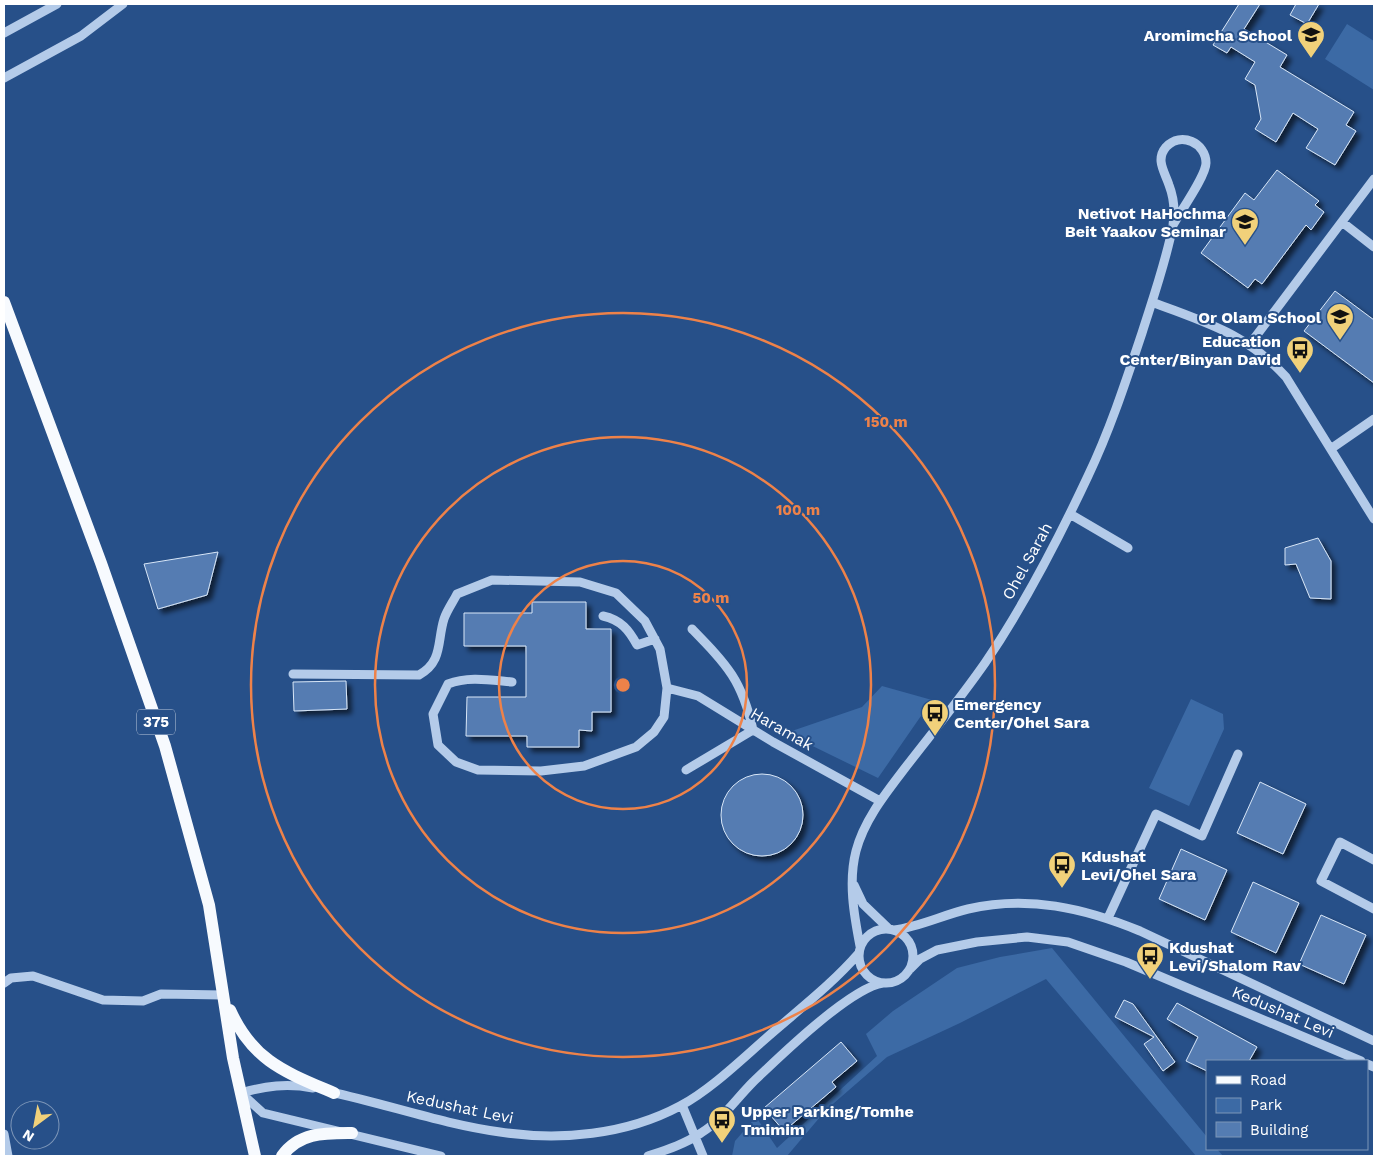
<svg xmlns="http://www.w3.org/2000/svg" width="1378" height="1160" viewBox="0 0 1378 1160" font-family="'Work Sans',sans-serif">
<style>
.green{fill:#3c6aa5}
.building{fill:#547cb2;stroke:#d8e6f7;filter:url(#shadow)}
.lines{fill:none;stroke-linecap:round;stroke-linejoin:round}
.minor{stroke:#b4cbe9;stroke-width:9}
.major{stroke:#f7fafe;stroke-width:12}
.ring{fill:none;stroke:#ee8249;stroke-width:2.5}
.labels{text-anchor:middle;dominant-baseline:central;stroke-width:4;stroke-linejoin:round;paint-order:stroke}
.shield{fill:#275089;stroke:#becadc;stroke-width:1}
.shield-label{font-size:15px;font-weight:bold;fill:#fff}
.poi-label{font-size:16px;font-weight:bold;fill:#fff;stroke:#275089;text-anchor:end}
.street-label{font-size:16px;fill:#fff;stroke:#275089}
.centre{fill:#ee8249;stroke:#275089;stroke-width:2.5}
.ring-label{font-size:15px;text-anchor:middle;font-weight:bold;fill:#ee8249;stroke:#275089;stroke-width:4;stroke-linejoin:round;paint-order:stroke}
</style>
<defs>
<filter id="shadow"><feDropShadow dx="4.5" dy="4.5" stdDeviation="2.5" flood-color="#0009"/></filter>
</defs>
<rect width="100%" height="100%" fill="#275089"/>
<path class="green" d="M 1347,24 L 1374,41 L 1374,90 L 1325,59 Z
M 882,686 L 932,700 L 878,778 L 786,733 L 862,707 Z
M 1191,699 L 1223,714 L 1224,729 L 1189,806 L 1149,788 Z
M 1052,948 L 1207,1137 L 1207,1149 L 1217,1149 L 1223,1156 L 1196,1156 L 1046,979 L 960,1023 L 887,1057 L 826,1110 L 787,1156 L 732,1156 L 735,1141 L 756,1117 L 777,1148 L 877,1056 L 866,1034 L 893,1011 L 957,968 L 1000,957 Z"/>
<path class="building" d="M 1239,4 L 1260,4 L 1244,29 L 1287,55 L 1280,67 L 1354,112 L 1346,125 L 1356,131 L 1335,165 L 1306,148 L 1318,129 L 1293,113 L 1276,142 L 1255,129 L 1261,119 L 1255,85 L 1245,79 L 1255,62 L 1231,47 L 1227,53 L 1213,45 Z
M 1296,4 L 1319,4 L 1307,24 L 1290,15 Z
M 1277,170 L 1319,201 L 1315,205 L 1324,212 L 1311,230 L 1306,225 L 1262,284 L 1255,279 L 1248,288 L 1201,253 L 1245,193 L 1254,200 Z
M 1335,291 L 1374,320 L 1374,383 L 1304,331 Z
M 1318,538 L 1331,561 L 1331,599 L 1310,598 L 1296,564 L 1285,565 L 1285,548 Z
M 218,552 L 207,595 L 158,609 L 144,564 Z
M 532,602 L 586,602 L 586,629 L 611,629 L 611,712 L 592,712 L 592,731 L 579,730 L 579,747 L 527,747 L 527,736 L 466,736 L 467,697 L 526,697 L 526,646 L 464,646 L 464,613 L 532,613 Z
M 346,681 L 347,709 L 294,711 L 293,682 Z
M721 815a41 41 0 1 1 82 0a41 41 0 1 1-82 0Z
M 1260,782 L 1306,804 L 1283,854 L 1237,833 Z
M 1181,849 L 1227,870 L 1205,920 L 1159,899 Z
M 1253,882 L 1299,903 L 1276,953 L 1231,932 Z
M 1321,915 L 1366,935 L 1344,984 L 1299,964 Z
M 1124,1000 L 1133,1004 L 1175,1062 L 1163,1071 L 1144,1044 L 1154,1037 L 1115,1017 Z
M 1177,1003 L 1257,1047 L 1249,1061 L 1207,1061 L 1207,1071 L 1186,1061 L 1198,1037 L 1167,1019 Z
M 841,1042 L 857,1061 L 832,1082 L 836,1087 L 784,1131 L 764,1108 Z"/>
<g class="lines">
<path class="minor" d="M 4,33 L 57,4
M 4,78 L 81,36 L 123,4
M 1342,222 L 1374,247
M 1152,302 C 1206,323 1246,333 1286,377 L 1374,519
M 1250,344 L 1374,179
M 1332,448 L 1374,419
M 1070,514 L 1128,548
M 603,616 C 621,620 629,630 637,645 L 655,639
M 293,674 L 419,675 C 443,662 437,641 444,619 C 447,610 453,602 457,594 L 492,580 L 580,582 L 616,593 L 645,621 L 660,649 L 667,688 L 664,717 L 654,732 L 636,747 L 584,766 L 541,771 L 478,770 L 456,762 L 438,745 L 433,714 L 448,684 C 468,676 490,680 512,682
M 667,688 L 698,696 L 773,742 L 880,801
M 686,770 L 753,730 C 742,680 727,665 692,629
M 1374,860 L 1340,842 L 1321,881 L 1374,909
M 854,885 L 863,904 L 888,928
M 1108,918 L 1156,814 L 1202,836 L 1238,754
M859 956a27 27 0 1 1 54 0a27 27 0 1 1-54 0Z
M 894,930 C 919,927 943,915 968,909 C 1028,895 1084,908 1140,931 L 1374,1041
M 860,946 C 854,915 848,882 856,851 C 864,820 886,793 905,768 C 932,733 960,699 985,663 C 1025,604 1058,540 1088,476 C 1110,430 1126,381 1142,333 C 1153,298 1166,262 1173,225 C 1175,212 1174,198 1169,185 C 1165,172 1155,160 1166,147 C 1181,131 1206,143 1206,163 C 1206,176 1180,212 1173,225
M 910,969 L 920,959 L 937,950 L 977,942 L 1027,937 L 1068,942 L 1126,962 L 1361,1061
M 4,983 L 11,978 L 33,976 L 103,1000 L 143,1001 L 161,994 L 223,995
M 1367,1064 L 1374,1067
M 330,1092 C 387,1104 442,1124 500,1132 C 560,1141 626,1135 680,1106 C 712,1089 745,1056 772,1033 C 802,1007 833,983 859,953
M 241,1093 C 265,1086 287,1083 313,1088
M 241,1093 L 263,1113 L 441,1156
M 682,1105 L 703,1156
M 4,1134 L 8,1156
M 648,1156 C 666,1150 685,1144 701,1133 C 722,1120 736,1099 753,1082 C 779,1057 850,988 883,983"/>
<path class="major" d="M 4,302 L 101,563 L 165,746 L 209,905 L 233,1058 L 255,1156
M 230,1010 C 253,1061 285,1072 334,1093
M 282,1156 C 299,1132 325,1133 352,1133"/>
</g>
<g class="ring">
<circle cx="623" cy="685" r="124"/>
<circle cx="623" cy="685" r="248"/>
<circle cx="623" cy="685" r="372"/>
</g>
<defs>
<symbol id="school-pin" viewBox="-11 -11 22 30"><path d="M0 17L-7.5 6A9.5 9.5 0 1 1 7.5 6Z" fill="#f1d17a" stroke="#275089"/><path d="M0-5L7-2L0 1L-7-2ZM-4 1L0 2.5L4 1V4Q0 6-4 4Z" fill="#111"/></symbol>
<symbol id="bus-pin" viewBox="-11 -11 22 30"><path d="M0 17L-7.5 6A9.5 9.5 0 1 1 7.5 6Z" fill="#f1d17a" stroke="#275089"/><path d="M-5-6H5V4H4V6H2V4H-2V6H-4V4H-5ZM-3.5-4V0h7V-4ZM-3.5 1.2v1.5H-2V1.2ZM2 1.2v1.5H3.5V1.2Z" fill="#111"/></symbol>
</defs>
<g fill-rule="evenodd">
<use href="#school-pin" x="1295" y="19" width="32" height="43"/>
<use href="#school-pin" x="1229" y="206" width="32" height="43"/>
<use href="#school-pin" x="1324" y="301" width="32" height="43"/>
<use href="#bus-pin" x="1284" y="334" width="32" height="43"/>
<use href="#bus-pin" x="919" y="697" width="32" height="43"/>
<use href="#bus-pin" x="1046" y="849" width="32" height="43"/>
<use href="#bus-pin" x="1134" y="940" width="32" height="43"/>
<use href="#bus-pin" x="706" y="1104" width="32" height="43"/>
</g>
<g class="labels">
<rect class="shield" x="137" y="709.5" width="38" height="25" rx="4"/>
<g class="shield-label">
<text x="156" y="722">375</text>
</g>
<g class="poi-label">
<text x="1292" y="35">Aromimcha School</text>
<text x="1226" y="213">Netivot HaHochma<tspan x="1226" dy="18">Beit Yaakov Seminar</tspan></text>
<text x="1321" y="317">Or Olam School</text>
<text x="1281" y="341">Education<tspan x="1281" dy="18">Center/Binyan David</tspan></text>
<text x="954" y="704" text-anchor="start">Emergency<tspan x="954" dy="18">Center/Ohel Sara</tspan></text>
<text x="1081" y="856" text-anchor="start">Kdushat<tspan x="1081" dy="18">Levi/Ohel Sara</tspan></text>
<text x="1169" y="947" text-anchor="start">Kdushat<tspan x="1169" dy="18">Levi/Shalom Rav</tspan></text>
<text x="741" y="1111" text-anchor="start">Upper Parking/Tomhe<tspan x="741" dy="18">Tmimim</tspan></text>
</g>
<g class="street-label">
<text transform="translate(1027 561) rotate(-61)">Ohel Sarah</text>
<text transform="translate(782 729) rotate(30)">Haramak</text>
<text transform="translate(1283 1012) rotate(23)">Kedushat Levi</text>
<text transform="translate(460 1107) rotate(12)">Kedushat Levi</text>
</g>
</g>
<circle cx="623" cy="685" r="8" class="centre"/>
<g class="ring-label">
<text x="886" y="427">150 m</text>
<text x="798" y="515">100 m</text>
<text x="711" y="603">50 m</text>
</g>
<rect width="1378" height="1160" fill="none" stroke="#ffffff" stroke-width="10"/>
<rect x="1206" y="1060" width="162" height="90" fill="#275089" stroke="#7d96b8"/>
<rect x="1216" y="1076" width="25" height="8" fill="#f7fafe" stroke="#7d96b8"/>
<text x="1250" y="1085" font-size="15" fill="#ffffff">Road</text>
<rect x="1216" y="1098" width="25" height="15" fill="#3c6aa5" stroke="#7d96b8"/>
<text x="1250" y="1110" font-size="15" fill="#ffffff">Park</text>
<rect x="1216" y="1122" width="25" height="15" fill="#547cb2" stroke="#7d96b8"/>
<text x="1250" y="1135" font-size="15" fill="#ffffff">Building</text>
<g transform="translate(35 1125) rotate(212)"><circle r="24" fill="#275089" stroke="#7d96b8"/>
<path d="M0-4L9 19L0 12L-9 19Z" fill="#f1d17a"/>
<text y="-8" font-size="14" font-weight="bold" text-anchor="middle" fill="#ffffff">N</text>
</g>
</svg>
